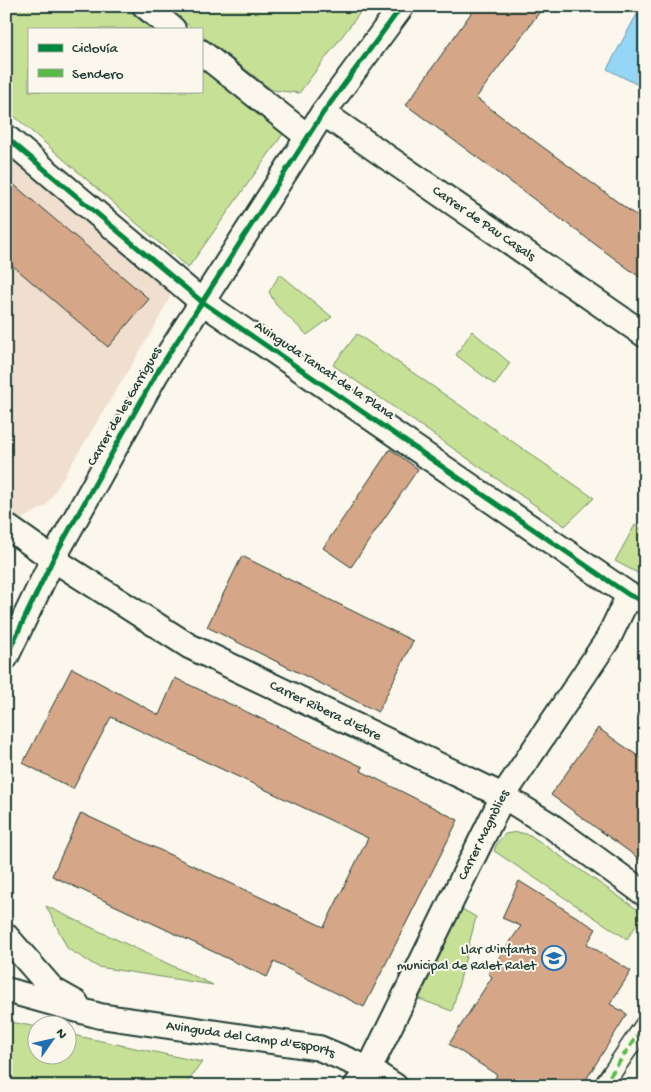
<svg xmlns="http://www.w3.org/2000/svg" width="651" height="1092" viewBox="0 0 651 1092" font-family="'Gochi Hand',sans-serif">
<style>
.built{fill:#f0dfce}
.green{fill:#c6e096;stroke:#728e65}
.water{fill:#95d5f6;stroke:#6698a8}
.building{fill:#d6a688;stroke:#1f3d34}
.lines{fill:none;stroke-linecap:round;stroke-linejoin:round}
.pedestrian-casing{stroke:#1f3d34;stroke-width:21}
.minor-casing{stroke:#1f3d34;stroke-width:28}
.pedestrian{stroke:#fbf7ec;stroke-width:18}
.minor{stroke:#fbf7ec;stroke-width:24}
.quiet{stroke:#58b947;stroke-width:4;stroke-dasharray:8 4;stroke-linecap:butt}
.cycleway-casing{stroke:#fbf7ec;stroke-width:8}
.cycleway{stroke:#00873e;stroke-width:5}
.labels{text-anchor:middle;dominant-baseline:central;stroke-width:4;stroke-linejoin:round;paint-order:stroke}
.street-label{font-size:14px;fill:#1f3d34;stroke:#fbf7ec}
.poi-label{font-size:14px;fill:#1f3d34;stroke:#fbf7ec;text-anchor:end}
</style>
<rect width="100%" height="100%" fill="#fbf7ec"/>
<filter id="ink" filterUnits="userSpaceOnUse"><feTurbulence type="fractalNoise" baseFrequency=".02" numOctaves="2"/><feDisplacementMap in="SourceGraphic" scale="10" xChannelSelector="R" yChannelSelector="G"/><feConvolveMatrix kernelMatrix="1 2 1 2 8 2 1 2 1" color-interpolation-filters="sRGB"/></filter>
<g filter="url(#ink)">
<path class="built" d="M 6,138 L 177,283 L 154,328 L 46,506 L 14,523 L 6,518 Z"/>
<path class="green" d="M 6,6 L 123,6 L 151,29 L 29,29 L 29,91 L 201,91 L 201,69 L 283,134 L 188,268 L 6,109 Z
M 165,6 L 365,6 L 299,93 L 272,90 L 201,35 L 201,29 L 193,29 Z
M 280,274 L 332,317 L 307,335 L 276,305 L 269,292 Z
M 472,331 L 510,363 L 495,385 L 456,355 Z
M 357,334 L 594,498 L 565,526 L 333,365 Z
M 635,525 L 645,531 L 645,577 L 615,561 Z
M 517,832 L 530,835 L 644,914 L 627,939 L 494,851 L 497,843 L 505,834 Z
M 46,906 L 213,985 L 98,967 L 68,949 Z
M 462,909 L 476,917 L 452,1011 L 419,999 Z
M 6,1021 L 37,1027 L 38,1054 L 68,1054 L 68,1034 L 202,1062 L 185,1086 L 6,1086 Z"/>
<path class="water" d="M 637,14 L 645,18 L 645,73 L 638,85 L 607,69 Z"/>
<path class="building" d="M 476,6 L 544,6 L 476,98 L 645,222 L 645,281 L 406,105 Z
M 6,178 L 149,299 L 108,347 L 6,260 Z
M 390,449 L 418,469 L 351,567 L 323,548 Z
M 242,556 L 413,641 L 378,712 L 207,627 Z
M 72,668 L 159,715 L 175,678 L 363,767 L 361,771 L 458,820 L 364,1007 L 274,962 L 267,977 L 52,876 L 81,813 L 324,927 L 368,838 L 111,717 L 73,789 L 23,763 Z
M 598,728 L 645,761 L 645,863 L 551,795 Z
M 519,881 L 596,929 L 587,944 L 631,971 L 610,1004 L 627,1014 L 582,1086 L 490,1086 L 497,1075 L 449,1044 L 492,977 L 488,973 L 521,926 L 502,918 Z"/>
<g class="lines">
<defs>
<path id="pedestrian" d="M 603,1086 L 645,1024"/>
<g id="minor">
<path d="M 145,6 L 173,29"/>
<path d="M 201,52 L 308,137"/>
<path id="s1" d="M 323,113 L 645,335"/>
<path d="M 6,137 L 201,301 L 629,595 L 645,602"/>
<path id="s2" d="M 6,526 L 53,559 L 189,646 L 503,796 L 550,825 L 645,894"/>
<path d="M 6,657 L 53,559 L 156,374 L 323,113 L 402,6"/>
<path d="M 6,936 L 53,990 L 76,1003"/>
<path id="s3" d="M 6,990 L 100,1016 L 319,1048 L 369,1069 L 395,1086"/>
<path id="s4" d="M 356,1086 L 369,1069 L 503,796 L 608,639 L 629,595"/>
</g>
</defs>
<use href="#pedestrian" class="pedestrian-casing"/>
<use href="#minor" class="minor-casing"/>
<use href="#pedestrian" class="pedestrian"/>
<use href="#minor" class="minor"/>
<path class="quiet" d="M 603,1086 L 645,1024"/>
<defs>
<path id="cycleway" d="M 6,137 L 201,301 L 629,595 L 645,602
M 6,657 L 53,559 L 156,374 L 323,113 L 402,6"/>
</defs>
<use href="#cycleway" class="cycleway-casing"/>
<use href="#cycleway" class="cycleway"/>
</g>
</g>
<defs>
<symbol id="school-ring" viewBox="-11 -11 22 22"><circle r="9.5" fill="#fbf7ec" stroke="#1f6fb2" stroke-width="1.5"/><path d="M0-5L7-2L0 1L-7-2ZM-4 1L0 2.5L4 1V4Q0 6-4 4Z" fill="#1f6fb2"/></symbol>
</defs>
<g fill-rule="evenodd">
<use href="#school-ring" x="540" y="944" width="28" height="28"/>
</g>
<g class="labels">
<g class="street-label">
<text stroke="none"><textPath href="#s1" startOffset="195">Carrer de Pau Casals</textPath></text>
<text transform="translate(324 371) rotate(34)">Avinguda Tancat de la Plana</text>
<text transform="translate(125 407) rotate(-60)">Carrer de les Garrigues</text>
<text stroke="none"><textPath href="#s2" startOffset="370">Carrer Ribera d'Ebre</textPath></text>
<text stroke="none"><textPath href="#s4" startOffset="282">Carrer Magnòlies</textPath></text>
<text stroke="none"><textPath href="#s3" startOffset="250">Avinguda del Camp d'Esports</textPath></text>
</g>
<g class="poi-label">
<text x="536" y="950">Llar d'infants<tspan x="536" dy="16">municipal de Ralet Ralet</tspan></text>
</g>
</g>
<rect width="651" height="1092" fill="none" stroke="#fbf7ec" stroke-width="25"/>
<rect x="12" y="12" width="626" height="1067" fill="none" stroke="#1f3d34" stroke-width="2" filter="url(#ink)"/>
<rect x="28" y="28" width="175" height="65" fill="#fbf7ec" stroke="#a3ada2"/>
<rect x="38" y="44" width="25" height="8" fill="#00873e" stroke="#a3ada2"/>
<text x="72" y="52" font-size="15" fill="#1f3d34">Ciclovía</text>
<rect x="38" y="69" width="25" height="8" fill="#58b947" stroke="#a3ada2"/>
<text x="72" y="78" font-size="15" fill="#1f3d34">Sendero</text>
<g transform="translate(52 1040) rotate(56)"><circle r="24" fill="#fbf7ec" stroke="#a3ada2"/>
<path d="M0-4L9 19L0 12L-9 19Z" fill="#1f6fb2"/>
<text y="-8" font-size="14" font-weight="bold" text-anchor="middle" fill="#1f3d34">N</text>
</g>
</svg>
